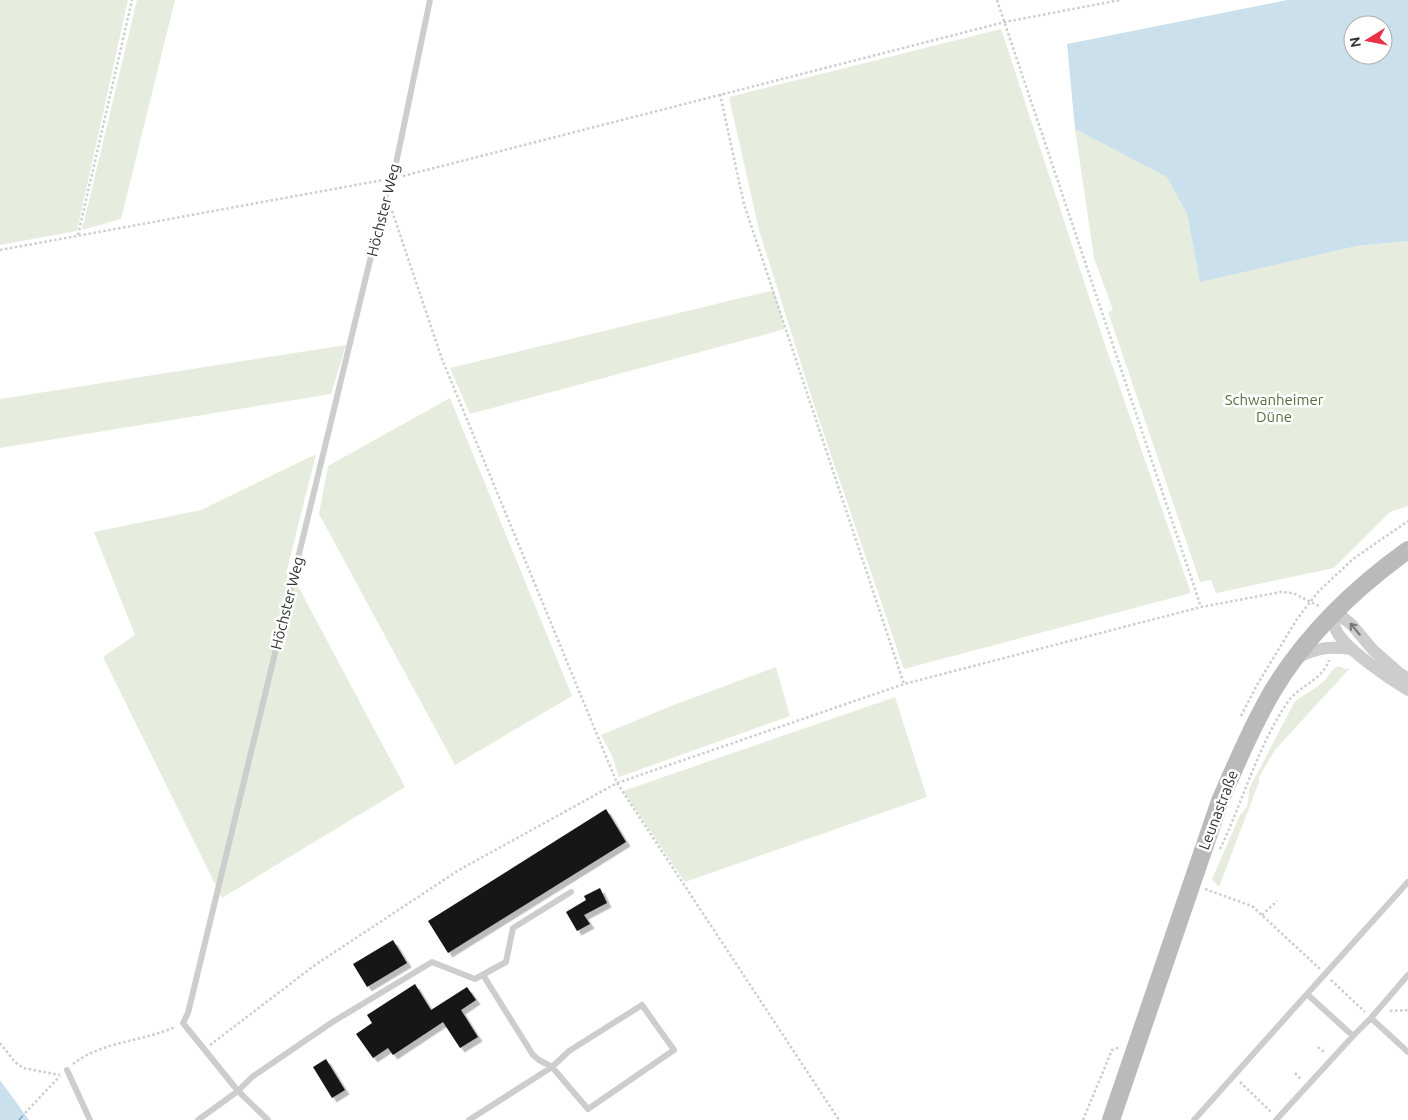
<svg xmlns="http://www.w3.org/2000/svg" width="1408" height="1120" viewBox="0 0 1408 1120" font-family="Ubuntu,sans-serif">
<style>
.green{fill:#e7edde}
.water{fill:#cae1ed;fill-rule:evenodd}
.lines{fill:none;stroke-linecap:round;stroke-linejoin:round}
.ferry{stroke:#3c7695;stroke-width:1;stroke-dasharray:6 5;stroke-linecap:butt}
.building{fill:#171717;filter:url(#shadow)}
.path{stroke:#cdcdcd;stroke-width:2.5;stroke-dasharray:2.5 2.5;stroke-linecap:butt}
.lane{stroke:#cdcdcd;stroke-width:6}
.street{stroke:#cdcdcd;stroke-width:12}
.secondary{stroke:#bababa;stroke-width:18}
.oneway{stroke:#777}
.labels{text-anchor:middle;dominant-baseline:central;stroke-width:5;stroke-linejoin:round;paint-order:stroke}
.street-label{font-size:15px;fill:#303030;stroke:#fff}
.park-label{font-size:15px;fill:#556d3c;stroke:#fff}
</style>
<defs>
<filter id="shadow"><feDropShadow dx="4.5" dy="4.5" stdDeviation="0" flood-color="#0004"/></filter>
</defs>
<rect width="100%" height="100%" fill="#fff"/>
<path class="green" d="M 0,0 L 128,0 L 77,231 L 0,245 Z
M 137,0 L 175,0 L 121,219 L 82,230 Z
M 1001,29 L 1101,333 L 1191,593 L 904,669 L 815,408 L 759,230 L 729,97 Z
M 1075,129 L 1167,176 L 1187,214 L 1200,281 L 1357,246 L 1408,241 L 1408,506 L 1390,512 L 1334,568 L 1216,593 L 1211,580 L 1200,582 L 1108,312 L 1113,310 L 1094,258 Z
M 774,290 L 785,329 L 470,414 L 450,368 Z
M 346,345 L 331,394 L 0,448 L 0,399 Z
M 450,398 L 572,696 L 455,765 L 319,514 L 328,466 Z
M 316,454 L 286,574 L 299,588 L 405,787 L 222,898 L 103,657 L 135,635 L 94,532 L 201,510 Z
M 1339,666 L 1345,669 L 1350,668 L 1275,750 L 1259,777 L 1259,782 L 1219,887 L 1212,879 L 1240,815 C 1250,805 1248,802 1249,789 L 1295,701 L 1317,687 L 1326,679 L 1334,668 Z
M 776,667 L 790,716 L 619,777 L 612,756 L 601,735 L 671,706 Z
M 895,697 L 927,797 L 685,882 L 623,791 Z"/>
<path class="water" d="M 1287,0 L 1408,0 L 1408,241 L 1357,246 L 1200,282 L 1187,214 L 1167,177 L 1075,129 L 1067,44 ZM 1353,25 L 1383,25 L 1383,55 L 1353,55 Z
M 0,1080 L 29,1120 L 0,1120 Z"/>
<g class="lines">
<path class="ferry" d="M 19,1120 L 25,1113"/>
</g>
<path class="building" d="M 606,809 L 626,842 L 448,953 L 428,921 Z
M 600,888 L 607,903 L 584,915 L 590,924 L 577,931 L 566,912 L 586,900 L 584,896 Z
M 393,940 L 407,963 L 367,987 L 353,964 Z
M 415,984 L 431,1010 L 467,987 L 476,1000 L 461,1010 L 478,1037 L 460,1048 L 443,1022 L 393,1055 L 388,1048 L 373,1058 L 356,1034 L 372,1023 L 367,1015 Z
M 326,1059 L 345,1090 L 332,1098 L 313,1067 Z"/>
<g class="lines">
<path class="path" d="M 997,0 L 1201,607
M 720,94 L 744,204 L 904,684
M 403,176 L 1005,22 L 1120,0
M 392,211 L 442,359 L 617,783 L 839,1120
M 78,235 L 132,0
M 0,250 L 383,180
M 1241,716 L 1257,685 L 1297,619 L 1318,592 L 1353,559 L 1408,521
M 1220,849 C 1243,801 1257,748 1287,703 C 1298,686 1322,681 1329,660
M 1205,889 L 1252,906 L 1320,969
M 1262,915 L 1277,901
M 1331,980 L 1365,1012
M 1390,1011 L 1408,1010
M 0,1043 L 15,1062 L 23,1068 L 60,1075
M 210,1045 L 315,965 L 459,870 L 617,783 L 904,684 L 1201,607 L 1281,592 L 1293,593 L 1321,607
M 1318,1047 L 1325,1053
M 73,1064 C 100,1042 144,1041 175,1027
M 1295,1073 L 1301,1079
M 1240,1082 L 1272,1113
M 25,1113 L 60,1076
M 1083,1120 L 1112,1050 L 1121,1047"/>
<path class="lane" d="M 1371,1018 L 1408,1052
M 1353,1036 L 1371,1018 L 1408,975
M 67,1070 L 90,1120
M 198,1120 L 238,1091 L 252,1077 L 331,1023 L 432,962 L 475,979 L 506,962 L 513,928 L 571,892
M 268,1120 L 238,1091 L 183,1023 L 188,1013 L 386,194 L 393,178 L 430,0
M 469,1120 L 552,1067 L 569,1051 L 642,1005 L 674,1050 L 588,1109 L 552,1067 L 539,1060 L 533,1055 L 483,975
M 1194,1120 L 1307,994
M 1276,1120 L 1353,1036 L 1307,994 L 1408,882"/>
<path class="street" d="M 1296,658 C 1318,648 1327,646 1351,649
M 1408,679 L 1399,673 L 1373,650 L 1352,625 L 1341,616 L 1333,613 C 1333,620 1334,626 1337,632 C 1347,650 1390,679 1408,690"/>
<path class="secondary" d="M 1111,1120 L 1220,801 C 1236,764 1252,727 1272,692 C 1306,635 1355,588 1408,550"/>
</g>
<defs><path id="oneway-shaft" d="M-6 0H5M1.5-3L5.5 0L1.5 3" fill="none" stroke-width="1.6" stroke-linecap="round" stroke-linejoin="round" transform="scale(1.25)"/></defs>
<use class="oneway" href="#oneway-shaft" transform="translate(1355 629) rotate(-130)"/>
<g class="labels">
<g class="street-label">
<text transform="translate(383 210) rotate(-76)">Höchster Weg</text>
<text transform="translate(287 603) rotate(-76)">Höchster Weg</text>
<text transform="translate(1218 810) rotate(-69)">Leunastraße</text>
</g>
<g class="park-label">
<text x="1274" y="399">Schwanheimer<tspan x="1274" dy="17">Düne</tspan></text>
</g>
</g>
<g transform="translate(1368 40) rotate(260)"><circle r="24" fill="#ffffff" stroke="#acacac"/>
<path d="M0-4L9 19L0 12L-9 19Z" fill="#e93045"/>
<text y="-8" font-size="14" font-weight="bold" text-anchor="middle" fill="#303030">N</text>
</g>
</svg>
